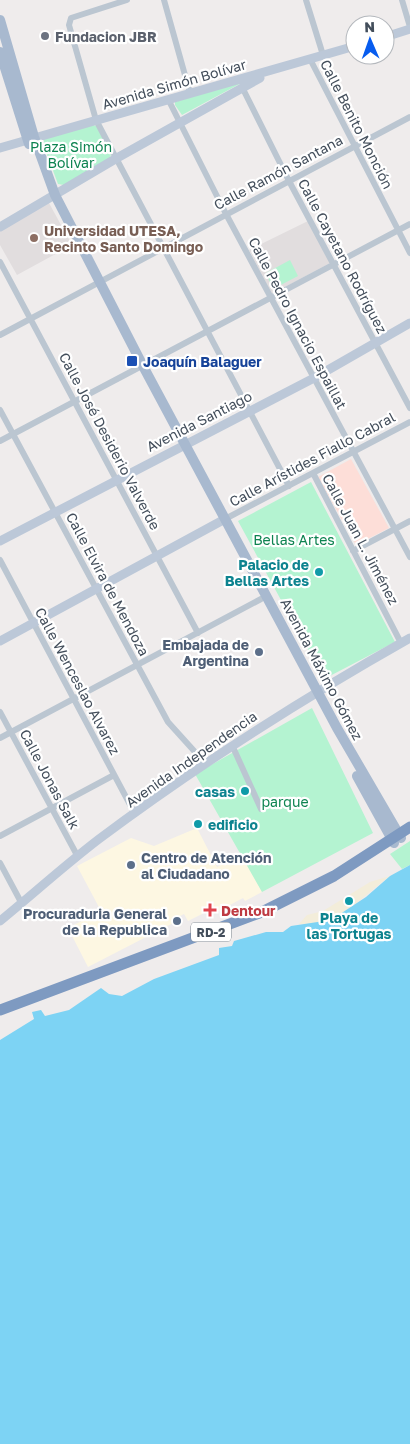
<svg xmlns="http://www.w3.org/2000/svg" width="410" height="1444" viewBox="0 0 410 1444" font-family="'Golos Text',sans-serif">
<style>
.commercial{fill:#fdf7e2}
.education{fill:#e1ddde}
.medical{fill:#fdded8}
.green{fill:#b4f3d1}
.sand{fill:#f3edda}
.water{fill:#7dd3f4}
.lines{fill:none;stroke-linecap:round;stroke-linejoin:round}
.street{stroke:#bbc6d1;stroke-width:6}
.secondary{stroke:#bcc8d8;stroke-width:9}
.primary{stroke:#a8b9cf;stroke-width:10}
.highway{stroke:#7e9ac1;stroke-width:11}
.worship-dot{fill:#6b7280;stroke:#fff;stroke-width:2}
.education-dot{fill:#8d6e63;stroke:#fff;stroke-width:2}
.transit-dot{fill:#1a4fb4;stroke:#fff;stroke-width:2}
.culture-dot{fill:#0f9aa8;stroke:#fff;stroke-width:2}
.service-dot{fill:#5c6f8a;stroke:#fff;stroke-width:2}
.health-dot{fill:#e0444e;stroke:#fff;stroke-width:2}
.labels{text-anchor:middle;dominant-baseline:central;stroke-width:4.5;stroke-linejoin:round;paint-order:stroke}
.shield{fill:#fff;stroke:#7b838c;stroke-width:1}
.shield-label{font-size:12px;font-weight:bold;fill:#434e5b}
.worship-label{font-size:14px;font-weight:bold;fill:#5b616d;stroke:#fff;text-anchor:start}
.street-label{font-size:14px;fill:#434e5b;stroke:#fff}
.park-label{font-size:14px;fill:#0d8350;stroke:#fff}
.education-label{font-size:14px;font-weight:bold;fill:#785e54;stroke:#fff;text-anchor:start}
.transit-label{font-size:14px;font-weight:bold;fill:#164399;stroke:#fff;text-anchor:start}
.culture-label{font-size:14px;font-weight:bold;fill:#0d838f;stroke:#fff;text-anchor:end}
.service-label{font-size:14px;font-weight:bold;fill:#4e5e75;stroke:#fff;text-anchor:end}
.health-label{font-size:14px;font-weight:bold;fill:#be3a42;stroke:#fff;text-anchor:start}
</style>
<rect width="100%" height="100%" fill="#efecec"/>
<path class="commercial" d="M 197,828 L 217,867 L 242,854 L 262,892 L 245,901 L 243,898 L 209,916 L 206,912 L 188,921 L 184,914 L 178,917 L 179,920 L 88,967 L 68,928 L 101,911 L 77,866 L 131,838 L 154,846 Z"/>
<path class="education" d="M 49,203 L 72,245 L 17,275 L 0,245 L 0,230 Z
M 308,221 L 330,263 L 272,294 L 249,250 Z"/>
<path class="medical" d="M 351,459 L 389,528 L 356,545 L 318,477 Z"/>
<path class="green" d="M 247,80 L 182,115 L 175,105 L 175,102 Z
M 92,125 L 97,126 L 111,154 L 110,158 L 64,185 L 58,184 L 43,144 L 44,139 Z
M 290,260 L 298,276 L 273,289 L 266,273 Z
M 311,482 L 395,642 L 324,679 L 238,521 Z
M 312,708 L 373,833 L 262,892 L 195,774 Z
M 410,841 L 410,865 L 402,869 L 390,854 Z"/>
<path class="sand" d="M 390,876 C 359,898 341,926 299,924 L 307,915 L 323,911 L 370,882 Z"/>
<path class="water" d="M 410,865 L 410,1444 L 0,1444 L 0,1040 L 34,1019 L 32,1012 L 41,1010 L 45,1016 L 69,1010 L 101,988 L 109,994 L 122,996 L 154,979 L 219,955 L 219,948 L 232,946 L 234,941 L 266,932 L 283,932 L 291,926 L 331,920 L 366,897 L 390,876 Z"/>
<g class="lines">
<path class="street" d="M 127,0 L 71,18 L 69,25 L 96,120 L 289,486
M 164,0 L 190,93
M 306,0 L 323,55
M 402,0 L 410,27
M 310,59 L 410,253
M 242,87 L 289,181 L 410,408
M 168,99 L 226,214 L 410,557
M 0,262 L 198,633
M 0,335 L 410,117
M 0,410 L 168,722 L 205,763
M 0,441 L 410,224
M 313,473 L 401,643
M 225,519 L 410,422
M 353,551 L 410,521
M 0,560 L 135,814
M 0,712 L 78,857
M 0,738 L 261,599
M 232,745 L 261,809
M 0,836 L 114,775
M 0,863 L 22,904"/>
<path class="secondary" d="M 385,37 L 410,29
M 0,148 L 355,46
M 0,227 L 117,158 L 260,78
M 0,541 L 314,378 L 410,323
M 0,641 L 225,519
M 0,921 C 33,894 65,865 99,839 C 198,765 302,699 410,638"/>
<path class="primary" d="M 0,20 L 34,137 L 55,195 L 143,366 L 337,728 L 401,838
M 0,52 L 29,144
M 357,776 L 394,843"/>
<path class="highway" d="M 0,1010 L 262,912 L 334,876 L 410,827"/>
</g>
<circle class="worship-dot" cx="45" cy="36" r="5"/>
<circle class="education-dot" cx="34" cy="238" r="5"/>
<rect class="transit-dot" x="126" y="355" width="12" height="12" rx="2.5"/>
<g class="culture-dot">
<circle cx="319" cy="572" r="5"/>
<circle cx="245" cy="791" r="5"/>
<circle cx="198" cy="824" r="5"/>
<circle cx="349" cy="901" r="5"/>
</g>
<g class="service-dot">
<circle cx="259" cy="652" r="5"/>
<circle cx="131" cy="865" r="5"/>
<circle cx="177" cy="921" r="5"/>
</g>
<path class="health-dot" d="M207.5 902.5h5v5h5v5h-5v5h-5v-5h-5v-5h5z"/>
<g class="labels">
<rect class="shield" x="191" y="922.5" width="40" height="19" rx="4"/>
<g class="shield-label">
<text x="211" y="932">RD-2</text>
</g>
<g class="worship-label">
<text x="55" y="36">Fundacion JBR</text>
</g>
<g class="street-label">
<text transform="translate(174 84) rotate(-16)">Avenida Simón Bolívar</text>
<text transform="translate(357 124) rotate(63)">Calle Benito Monción</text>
<text transform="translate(278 172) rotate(-28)">Calle Ramón Santana</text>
<text transform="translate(343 256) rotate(62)">Calle Cayetano Rodríguez</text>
<text transform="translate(298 323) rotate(62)">Calle Pedro Ignacio Espaillat</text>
<text transform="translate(199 421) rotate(-27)">Avenida Santiago</text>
<text transform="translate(110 441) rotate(62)">Calle José Desiderio Valverde</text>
<text transform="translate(312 459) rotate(-28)">Calle Arístides Fiallo Cabral</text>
<text transform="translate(361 539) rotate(62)">Calle Juan L. Jiménez</text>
<text transform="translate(108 584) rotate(62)">Calle Elvira de Mendoza</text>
<text transform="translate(322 669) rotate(62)">Avenida Máximo Gómez</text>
<text transform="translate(78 681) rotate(62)">Calle Wenceslao Alvarez</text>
<text transform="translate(191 759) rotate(-35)">Avenida Independencia</text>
<text transform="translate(50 779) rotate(62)">Calle Jonas Salk</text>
</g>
<g class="park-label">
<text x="71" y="146">Plaza Simón<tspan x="71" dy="16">Bolívar</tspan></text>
<text x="294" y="539">Bellas Artes</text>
<text x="285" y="801">parque</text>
</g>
<g class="education-label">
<text x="44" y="230">Universidad UTESA,<tspan x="44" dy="16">Recinto Santo Domingo</tspan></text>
</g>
<g class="transit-label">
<text x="143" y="361">Joaquín Balaguer</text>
</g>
<g class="culture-label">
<text x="309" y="564">Palacio de<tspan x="309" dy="16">Bellas Artes</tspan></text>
<text x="235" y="791">casas</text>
<text x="208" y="824" text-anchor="start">edificio</text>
<text x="349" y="917" text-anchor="middle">Playa de<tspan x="349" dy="16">las Tortugas</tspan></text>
</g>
<g class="service-label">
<text x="249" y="644">Embajada de<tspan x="249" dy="16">Argentina</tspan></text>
<text x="141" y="857" text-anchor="start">Centro de Atención<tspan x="141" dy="16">al Ciudadano</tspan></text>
<text x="167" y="913">Procuraduria General<tspan x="167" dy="16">de la Republica</tspan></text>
</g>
<g class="health-label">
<text x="221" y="910">Dentour</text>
</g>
</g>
<g transform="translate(370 40) rotate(358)"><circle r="24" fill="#ffffff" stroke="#b4b8bd"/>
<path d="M0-4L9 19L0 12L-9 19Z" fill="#075cef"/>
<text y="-8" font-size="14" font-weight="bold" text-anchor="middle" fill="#434e5b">N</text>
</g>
</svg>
